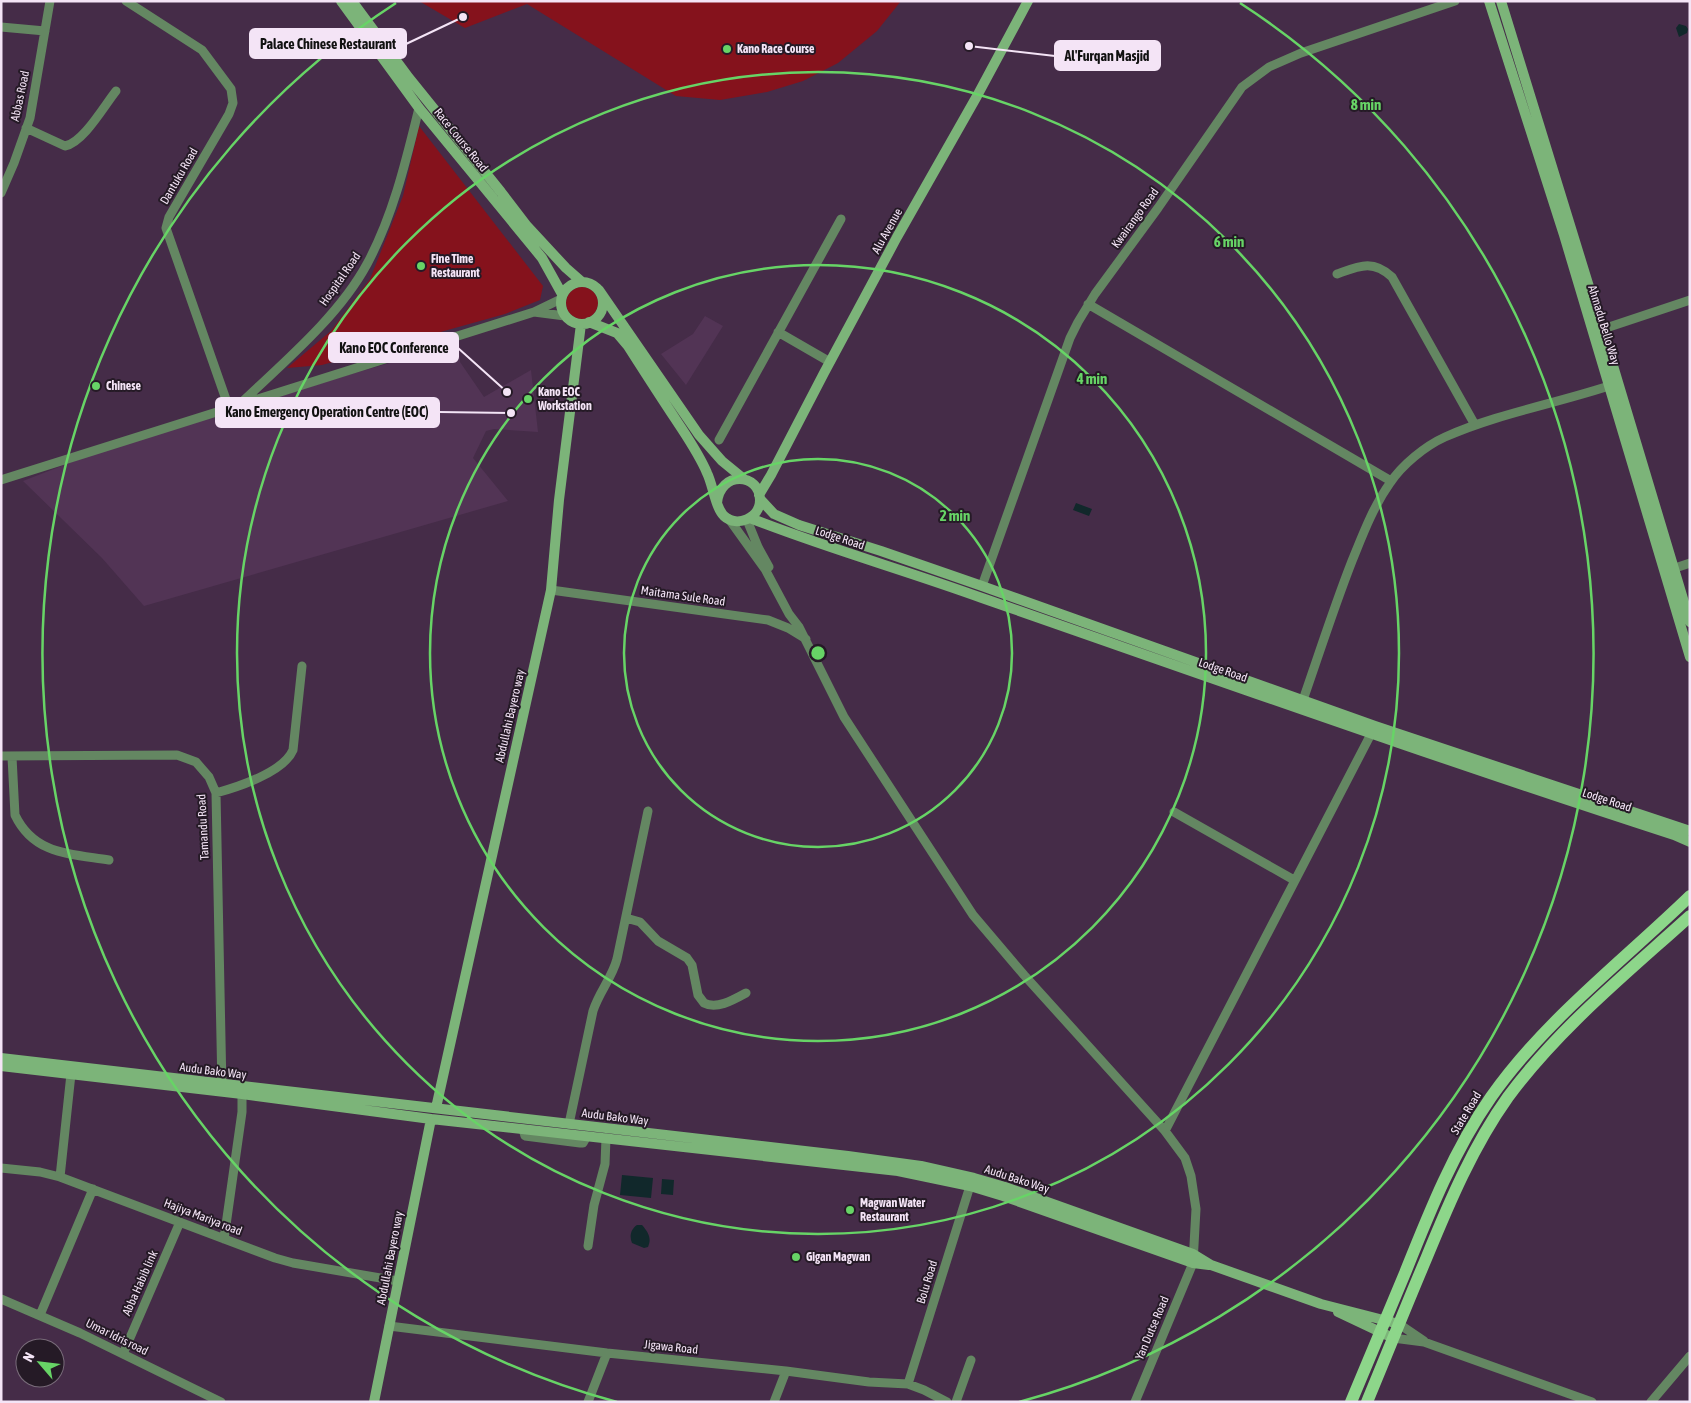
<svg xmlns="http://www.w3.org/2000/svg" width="1691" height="1403" viewBox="0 0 1691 1403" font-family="'Asap Condensed',sans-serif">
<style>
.built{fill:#523455}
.green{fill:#85121c}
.water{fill:#11282b}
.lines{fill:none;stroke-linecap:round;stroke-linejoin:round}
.street{stroke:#648762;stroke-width:9}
.secondary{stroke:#7cb479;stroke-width:10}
.primary{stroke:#8dd68a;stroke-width:12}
.ring{fill:none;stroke:#67d466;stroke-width:2.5}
.poi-dot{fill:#67d466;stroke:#251a26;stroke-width:2}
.labels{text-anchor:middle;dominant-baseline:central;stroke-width:4;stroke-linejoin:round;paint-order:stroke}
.poi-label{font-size:12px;font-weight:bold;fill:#f4e4f6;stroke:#251a26;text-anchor:start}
.street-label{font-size:12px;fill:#f4e4f6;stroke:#251a26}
.centre{fill:#67d466;stroke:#251a26;stroke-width:2.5}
.ring-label{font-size:15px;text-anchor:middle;font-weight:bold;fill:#67d466;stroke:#251a26;stroke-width:4;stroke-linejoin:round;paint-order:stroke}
.leader{fill:none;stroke:#f4e4f6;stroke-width:2}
.callout-dot{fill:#f4e4f6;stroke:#251a26;stroke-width:2}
.callout{fill:#f4e4f6;stroke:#f4e4f6;stroke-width:2}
.callout-label{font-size:14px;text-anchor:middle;font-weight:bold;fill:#111}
</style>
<rect width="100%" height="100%" fill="#452c48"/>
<path class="built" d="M 705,316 L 723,326 L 686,385 L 661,354 L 693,334 Z
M 459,343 L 460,362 L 484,397 L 531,370 L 538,432 L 494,429 L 486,431 L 473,458 L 508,501 L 144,606 L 102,558 L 23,481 L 82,458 L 348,375 Z"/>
<path class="green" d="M 419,1 L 901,1 L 877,31 L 838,63 L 803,81 L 767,92 L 720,100 L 676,96 L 527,4 L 465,28 Z
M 419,126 L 543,286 L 540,300 L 505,314 L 322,365 L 287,368 L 331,331 L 370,279 L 403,196 Z
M566 303a16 16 0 1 1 32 0a16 16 0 1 1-32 0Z"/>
<path class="water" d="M 1679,24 L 1686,26 L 1688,29 L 1687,33 L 1679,37 L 1676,28 Z
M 1076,503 L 1092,509 L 1089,516 L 1073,510 Z
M 622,1175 L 653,1178 L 651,1198 L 620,1195 Z
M 662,1179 L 674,1180 L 673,1195 L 661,1194 Z
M 637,1225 L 642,1225 C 648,1232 652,1238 648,1247 L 644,1248 L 632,1243 C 629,1236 631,1229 637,1225 Z"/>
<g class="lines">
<path class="street" d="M 126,1 L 202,50 L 231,89 L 233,103 L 229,114 L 169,217 L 166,228 L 229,408
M 1,27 L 45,31
M 26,128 L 65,146 C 83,143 104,106 116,91
M 1,193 L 14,163 L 30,118 L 50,1
M 1337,274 C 1359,266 1373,259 1392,277 L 1475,425
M 1088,304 L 1391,481
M 534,312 L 561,299
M 1597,331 L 1690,300
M 778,332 L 830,362
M 241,403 C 284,362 339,316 367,264 C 393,216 406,161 419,108
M 719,440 L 841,219
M 1,480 L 534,312 L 565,316
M 729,519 L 765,569 L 789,614 L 799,627 L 844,717 L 973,915 L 1024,975 L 1165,1131 L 1185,1158 L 1191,1176 L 1196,1209 L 1193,1263 L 1135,1402
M 747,520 L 758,547 L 769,567
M 1669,570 L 1690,563
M 982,586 L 1070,338 L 1078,322 L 1095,294 L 1158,208 L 1242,87 L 1269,67 L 1301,53 L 1455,1
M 551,590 L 768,620 L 788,628 L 806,639
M 1303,700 C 1319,654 1334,607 1352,561 C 1363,534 1373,507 1390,483 C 1402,465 1425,446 1445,437 C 1499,413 1559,403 1615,384
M 1,756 L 177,755 L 196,762 L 209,777 L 216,793 L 222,1089
M 12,757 L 15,815 C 34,855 71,854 109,860
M 216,793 C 238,787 284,772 293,750 L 302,666
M 1174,812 L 1294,880
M 626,918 L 640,922 L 658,941 L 687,958 L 692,965 L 698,995 L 704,1003 C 717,1010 735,999 746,993
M 569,1124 L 593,1011 C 599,992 612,978 617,959 L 648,811
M 523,1129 L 525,1136 L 580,1143 L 583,1143 L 587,1136
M 1165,1131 L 1371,734
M 1,1168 L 40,1172 L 60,1177 L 275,1258 L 293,1263 L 398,1281
M 60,1177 L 71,1074
M 224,1239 L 242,1112 L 242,1094
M 588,1246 L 594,1205 L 605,1164 L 606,1138
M 1,1299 L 80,1333 L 221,1402
M 40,1315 L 93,1189
M 1399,1324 L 1424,1341
M 389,1326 L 607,1353 L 786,1371 L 869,1382 L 908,1384 L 924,1390 L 947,1402
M 1393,1338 L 1424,1342 L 1592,1402
M 123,1354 L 180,1222
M 908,1384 L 970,1186
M 588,1402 L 607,1353
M 774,1402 L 786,1371
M 956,1402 L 971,1360
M 1651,1402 L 1690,1356"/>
<path class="secondary" d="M 341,1 L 419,108 L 542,258 L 562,294
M 352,1 L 409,78 L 501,192 L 527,226 L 566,268 L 582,282
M 1489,1 L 1564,235 L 1690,657
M 1501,1 L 1602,329 L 1690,622
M561 303a21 21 0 1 1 42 0a21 21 0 1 1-42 0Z
M 599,290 L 699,435 L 722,461 L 744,479
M 589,322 L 617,333 L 628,346 C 644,371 660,396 676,420 C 687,437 699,454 707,473 C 713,485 715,507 724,516 C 737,528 760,518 760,500 C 760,473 720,470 717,503
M 759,495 L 771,475 L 824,373 L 897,237 L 977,96 L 1028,1
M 760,499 L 774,514 L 799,525 L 881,551 L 982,586 L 1375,726 L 1690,831
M 750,518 C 826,548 905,570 982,598 C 1212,678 1442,760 1674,835 L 1690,842
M 1,1058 L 848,1156 L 921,1166 L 974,1178 L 1005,1187 L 1193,1254 L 1211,1265 L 1321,1304 L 1399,1324
M 1,1066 L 242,1094 L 431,1119 L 898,1171 L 970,1186 L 1003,1196 L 1193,1263 L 1209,1265
M 436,1108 L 551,590 L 559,500 L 581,324
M 1338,1312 L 1393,1338
M 374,1402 L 431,1119"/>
<path class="primary" d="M 1351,1402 C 1369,1359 1387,1316 1405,1273 C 1429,1213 1454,1150 1491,1097 C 1546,1019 1622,962 1690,896
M 1367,1402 C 1387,1354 1406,1306 1426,1259 C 1449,1203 1473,1146 1508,1097 C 1559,1028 1627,973 1690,916"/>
</g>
<g class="ring">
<circle cx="818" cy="653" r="194"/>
<circle cx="818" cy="653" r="388"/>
<circle cx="818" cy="653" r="581"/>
<path d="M617 1402A775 775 0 0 1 396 3M1240 3A775 775 0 0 1 1019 1402"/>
</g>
<g class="poi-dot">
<circle cx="727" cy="49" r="5"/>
<circle cx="421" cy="266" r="5"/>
<circle cx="96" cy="386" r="5"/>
<circle cx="528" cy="399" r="5"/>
<circle cx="850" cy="1210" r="5"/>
<circle cx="796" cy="1257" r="5"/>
</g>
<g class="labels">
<g class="poi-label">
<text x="737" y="49">Kano Race Course</text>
<text x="431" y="259">Fine Time<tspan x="431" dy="14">Restaurant</tspan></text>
<text x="106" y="386">Chinese</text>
<text x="538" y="392">Kano EOC<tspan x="538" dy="14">Workstation</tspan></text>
<text x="860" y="1203">Magwan Water<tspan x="860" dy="14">Restaurant</tspan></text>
<text x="806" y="1257">Gigan Magwan</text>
</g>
<g class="street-label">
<text transform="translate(20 96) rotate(-78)">Abbas Road</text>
<text transform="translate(461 140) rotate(51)">Race Course Road</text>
<text transform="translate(179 176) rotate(-60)">Dantuku Road</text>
<text transform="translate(1135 218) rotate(-54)">Kwairango Road</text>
<text transform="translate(887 231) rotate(-61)">Alu Avenue</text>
<text transform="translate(340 279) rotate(-55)">Hospital Road</text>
<text transform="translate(1604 325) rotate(73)">Ahmadu Bello Way</text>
<text transform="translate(840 538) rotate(18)">Lodge Road</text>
<text transform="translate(683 596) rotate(8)">Maitama Sule Road</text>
<text transform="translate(1223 670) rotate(19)">Lodge Road</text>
<text transform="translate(510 716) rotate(-77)">Abdullahi Bayero way</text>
<text transform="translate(1607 800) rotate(18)">Lodge Road</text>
<text transform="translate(203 827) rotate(-93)">Tamandu Road</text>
<text transform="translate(213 1071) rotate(7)">Audu Bako Way</text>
<text transform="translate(1466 1113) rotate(-59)">State Road</text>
<text transform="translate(615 1117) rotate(7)">Audu Bako Way</text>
<text transform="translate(1017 1179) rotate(18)">Audu Bako Way</text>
<text transform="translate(203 1217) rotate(21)">Hajiya Mariya road</text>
<text transform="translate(390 1258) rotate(-79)">Abdullahi Bayero way</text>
<text transform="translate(927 1282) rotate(-73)">Bolu Road</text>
<text transform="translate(140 1283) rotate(-66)">Abba Habib link</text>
<text transform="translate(1152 1328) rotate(-67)">Yan Dutse Road</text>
<text transform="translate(117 1337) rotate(26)">Umar Idris road</text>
<text transform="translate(671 1347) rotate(6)">Jigawa Road</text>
</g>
</g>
<circle cx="818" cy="653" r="8" class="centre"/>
<g class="ring-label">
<text x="1366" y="110">8 min</text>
<text x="1229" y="247">6 min</text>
<text x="1092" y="384">4 min</text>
<text x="955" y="521">2 min</text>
</g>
<path class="leader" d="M463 17L406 44M969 46L1055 56M507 392L458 348M511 413L439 412"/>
<g class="callout-dot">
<circle cx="463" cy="17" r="5"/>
<circle cx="969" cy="46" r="5"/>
<circle cx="507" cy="392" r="5"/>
<circle cx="511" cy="413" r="5"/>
</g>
<g class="callout">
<rect x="250" y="29" width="156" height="29" rx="5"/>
<rect x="1055" y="41" width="105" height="29" rx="5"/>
<rect x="329" y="333" width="129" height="29" rx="5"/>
<rect x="216" y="398" width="223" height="29" rx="5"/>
</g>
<g class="callout-label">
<text x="328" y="49">Palace Chinese Restaurant</text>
<text x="1107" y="61">Al'Furqan Masjid</text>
<text x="394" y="353">Kano EOC Conference</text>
<text x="327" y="417">Kano Emergency Operation Centre (EOC)</text>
</g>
<rect width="1691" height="1403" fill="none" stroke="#f4e4f6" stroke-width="5"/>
<g transform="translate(40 1363) rotate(298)"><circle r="24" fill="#251a26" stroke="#786b79"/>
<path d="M0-4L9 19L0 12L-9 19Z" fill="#67d466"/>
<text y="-8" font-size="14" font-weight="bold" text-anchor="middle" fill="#f4e4f6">N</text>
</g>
</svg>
